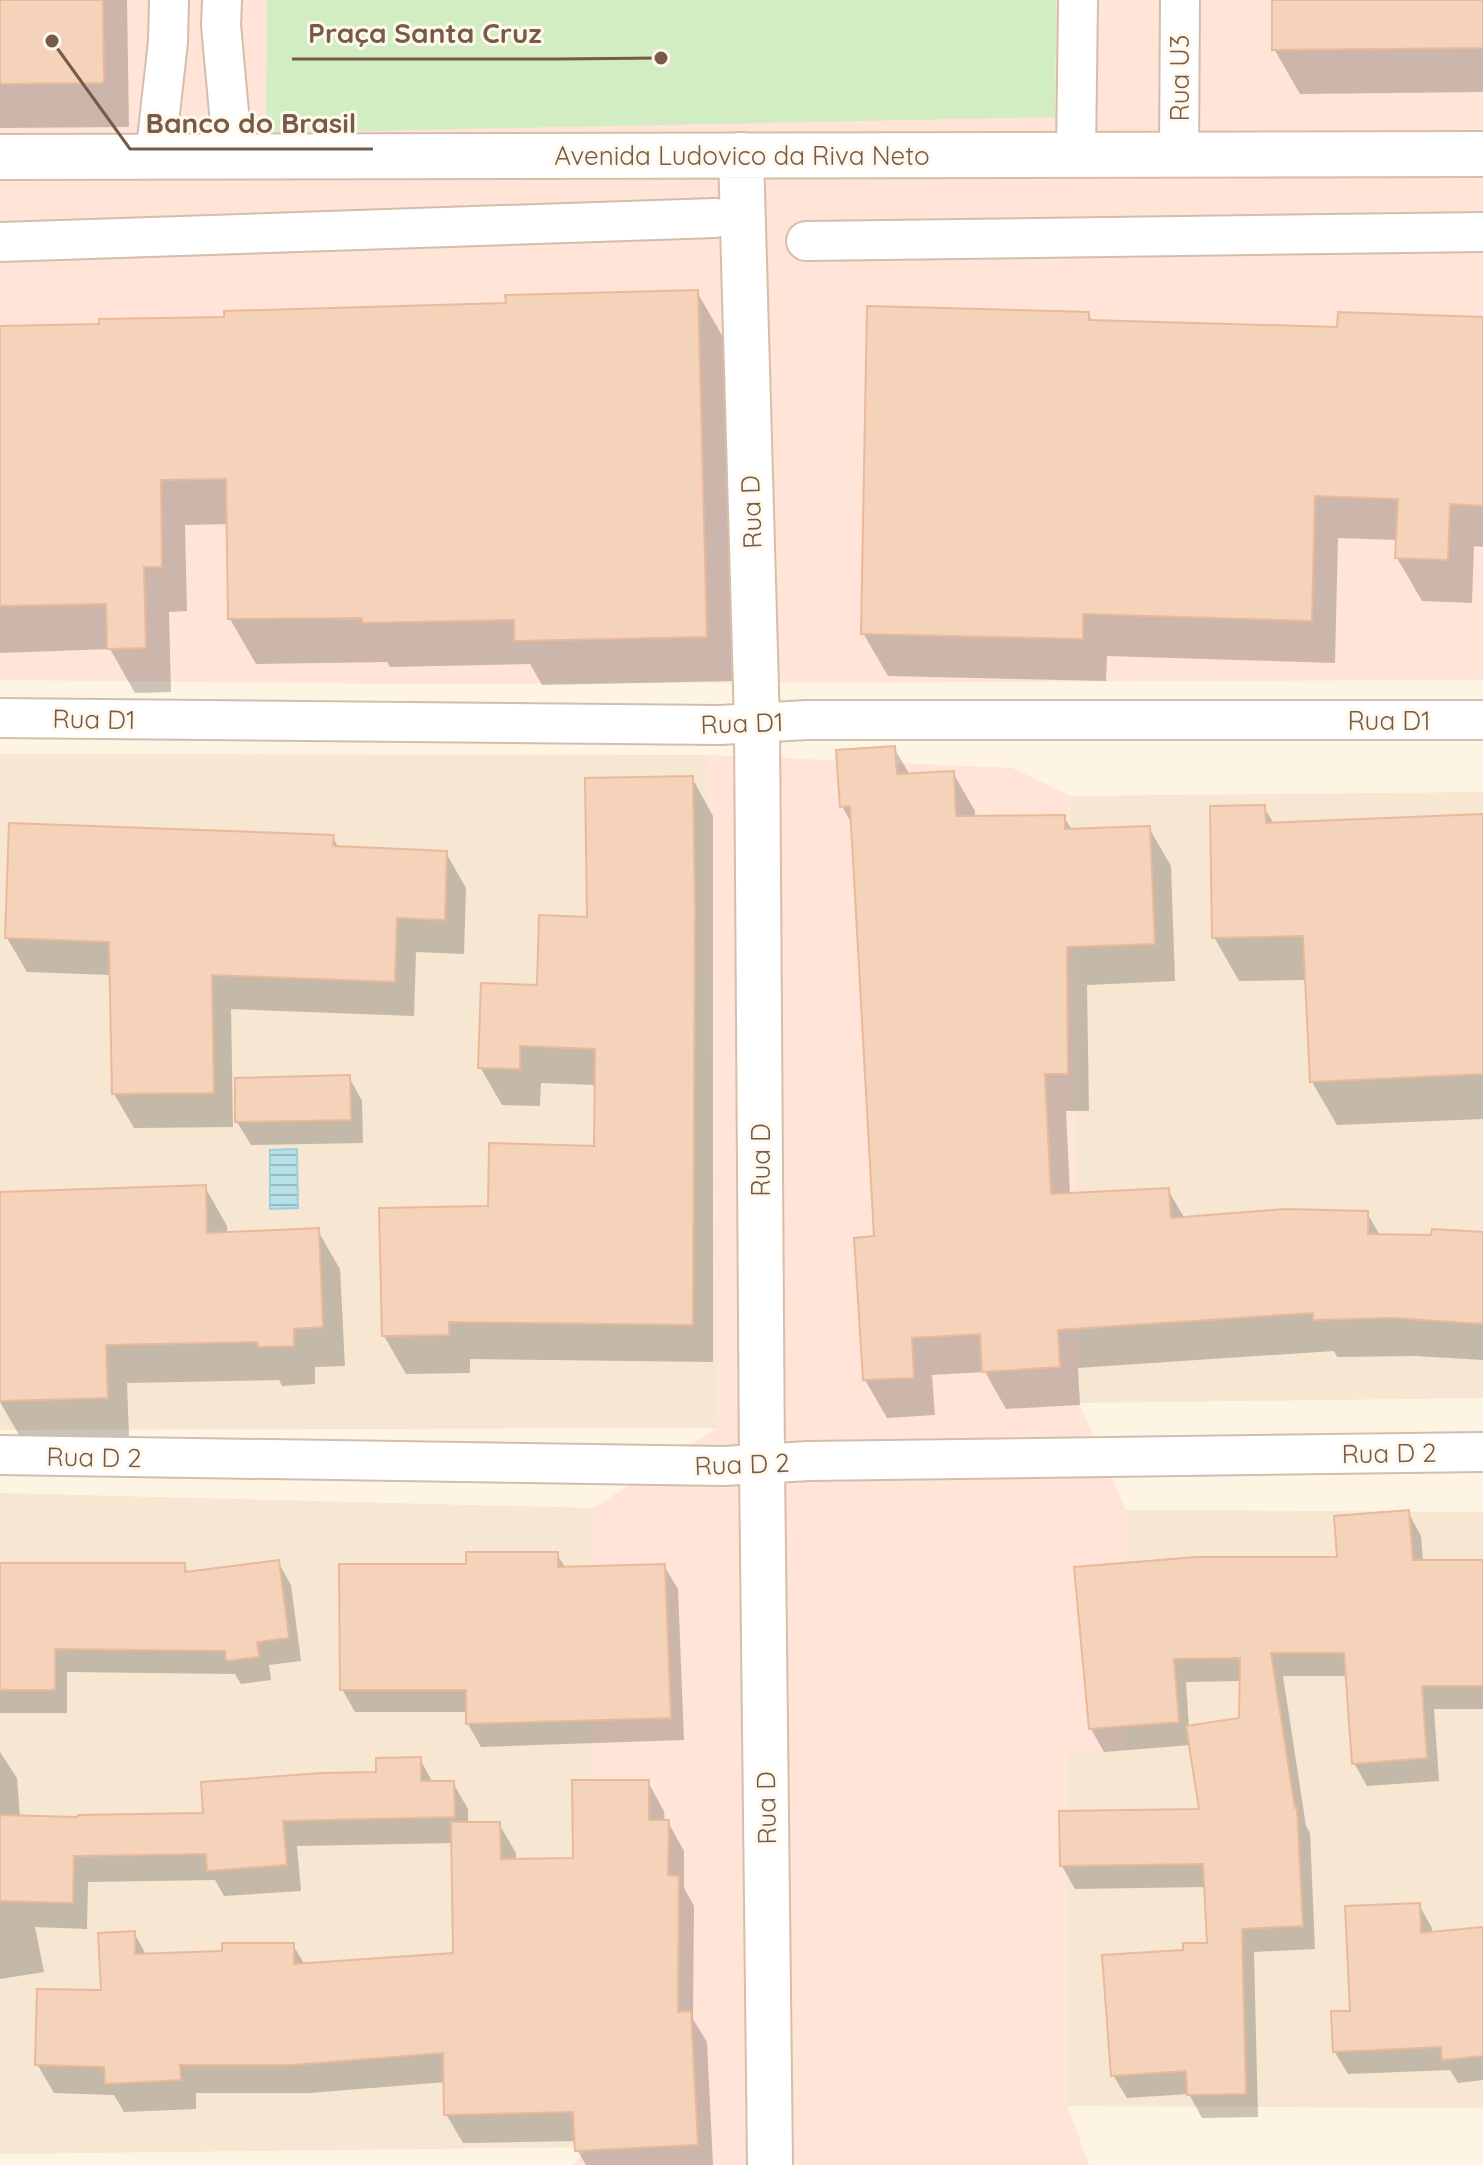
<svg xmlns="http://www.w3.org/2000/svg" width="1483" height="2165" viewBox="0 0 1483 2165" font-family="Quicksand,sans-serif">
<style>
.residential{fill:#f6e6d2}
.commercial{fill:#ffe4d7}
.green{fill:#d2edc1}
.water{fill:url(#water-rules);stroke:#9dd0dc;stroke-width:2}
.shadow{fill:#0003;fill-rule:evenodd}
.building{fill:#f5d3ba;stroke:#e9b999;stroke-width:2}
.lines{fill:none;stroke-linecap:round;stroke-linejoin:round}
.street-casing{stroke:#d2beac;stroke-width:42}
.secondary-casing{stroke:#d6bea9;stroke-width:48}
.street{stroke:#fff;stroke-width:38}
.secondary{stroke:#fff;stroke-width:44}
.labels{text-anchor:middle;dominant-baseline:central;stroke-width:6;stroke-linejoin:round;paint-order:stroke}
.street-label{font-size:26px;fill:#785a48;stroke:#fff8ec}
.leader{fill:none;stroke:#785a48;stroke-width:3}
.callout-dot{fill:#785a48;stroke:#fff8ec;stroke-width:3}
.callout-label{font-size:28px;text-anchor:middle;font-weight:bold;fill:#785a48;stroke:#fff8ec;stroke-width:6;stroke-linejoin:round;paint-order:stroke}
</style>
<defs>
<pattern id="water-rules" width="6" height="5" patternUnits="userSpaceOnUse" patternTransform="scale(2)"><rect width="6" height="5" fill="#b7e1e9"/><path d="M0 2.5h6" fill="none" stroke="#9ab9bf"/></pattern>
</defs>
<rect width="100%" height="100%" fill="#fef4e4"/>
<path class="residential" d="M 0,754 L 707,755 L 718,1428 L 0,1430 Z
M 1483,792 L 1483,1398 L 1079,1403 L 1070,796 Z
M 0,1493 L 594,1508 L 588,2147 L 0,2154 Z
M 1126,1510 L 1483,1512 L 1483,2108 L 1067,2106 L 1067,1750 L 1125,1750 Z"/>
<path class="commercial" d="M 0,0 L 1483,0 L 1483,680 L 413,684 L 0,680 Z
M 707,755 L 1012,768 L 1070,796 L 1079,1403 L 1126,1510 L 1125,1750 L 1067,1751 L 1067,2105 L 1089,2165 L 573,2165 L 588,2147 L 594,1508 L 718,1427 Z"/>
<path class="green" d="M 267,0 L 1056,0 L 1055,117 L 266,133 Z"/>
<path class="water" d="M 297,1149 L 298,1208 L 270,1209 L 270,1150 Z"/>
<path class="shadow" d="M 0,0 L 127,0 L 129,127 L 0,128 Z
M 1274,0 L 1483,0 L 1483,92 L 1300,94 L 1274,49 Z
M 697,292 L 723,337 L 732,681 L 542,685 L 530,664 L 390,667 L 387,662 L 256,664 L 230,619 L 229,524 L 185,525 L 187,611 L 169,612 L 171,692 L 135,693 L 110,649 L 0,653 L 0,328 L 101,326 L 508,305 Z
M 1088,314 L 1093,322 L 1339,329 L 1483,326 L 1483,547 L 1474,546 L 1472,603 L 1422,601 L 1397,558 L 1398,540 L 1338,538 L 1335,663 L 1107,656 L 1106,681 L 888,676 L 863,633 Z
M 894,748 L 910,775 L 953,773 L 975,811 L 975,818 L 1064,817 L 1072,830 L 1149,828 L 1171,866 L 1175,981 L 1087,985 L 1089,1111 L 1066,1111 L 1070,1195 L 1168,1190 L 1185,1219 L 1367,1213 L 1381,1237 L 1483,1234 L 1483,1360 L 1415,1356 L 1337,1357 L 1334,1351 L 1078,1368 L 1080,1405 L 1006,1409 L 985,1372 L 932,1375 L 935,1415 L 887,1418 L 865,1380 L 876,1238 L 853,826 L 842,806 Z
M 692,778 L 713,816 L 713,1362 L 470,1359 L 470,1373 L 406,1374 L 384,1336 L 490,1208 L 596,1148 L 597,1085 L 541,1083 L 540,1106 L 502,1105 L 480,1067 Z
M 1264,807 L 1274,824 L 1483,816 L 1483,1119 L 1337,1125 L 1312,1082 L 1307,980 L 1239,981 L 1214,937 Z
M 333,837 L 339,849 L 446,853 L 466,888 L 464,954 L 416,952 L 414,1016 L 231,1009 L 233,1127 L 134,1128 L 114,1094 L 112,975 L 27,972 L 7,938 Z
M 349,1077 L 362,1101 L 363,1143 L 251,1145 L 237,1122 Z
M 205,1187 L 227,1226 L 227,1234 L 318,1231 L 340,1269 L 345,1366 L 315,1367 L 315,1384 L 282,1386 L 279,1380 L 127,1383 L 129,1436 L 22,1440 L 0,1402 L 0,1194 Z
M 1408,1512 L 1421,1536 L 1423,1562 L 1483,1562 L 1483,1709 L 1434,1709 L 1439,1781 L 1367,1786 L 1354,1763 L 1348,1676 L 1283,1676 L 1306,1826 L 1310,1833 L 1315,1949 L 1254,1952 L 1258,2117 L 1202,2118 L 1189,2094 L 1127,2098 L 1113,2075 L 1185,1952 L 1209,1945 L 1206,1887 L 1075,1889 L 1062,1866 L 1201,1811 L 1191,1745 L 1104,1752 L 1091,1729 L 1076,1569 L 1340,1559 ZM 1242,1681 L 1241,1720 L 1189,1728 L 1186,1682 Z
M 557,1554 L 566,1569 L 664,1566 L 678,1589 L 684,1740 L 481,1747 L 468,1724 L 468,1712 L 355,1712 L 342,1689 L 468,1566 Z
M 278,1562 L 291,1585 L 301,1661 L 269,1665 L 271,1680 L 241,1684 L 235,1674 L 67,1672 L 67,1713 L 0,1713 L 0,1567 L 184,1565 L 189,1574 Z
M 0,1752 L 17,1778 L 20,1818 L 80,1819 L 205,1815 L 378,1774 L 420,1759 L 433,1783 L 453,1783 L 468,1809 L 468,1824 L 499,1824 L 516,1853 L 516,1861 L 575,1860 L 648,1782 L 664,1811 L 665,1822 L 668,1822 L 684,1851 L 684,1888 L 694,1906 L 693,2019 L 707,2042 L 713,2165 L 586,2165 L 577,2150 L 577,2141 L 463,2143 L 446,2114 L 446,2082 L 310,2093 L 196,2093 L 196,2109 L 124,2112 L 114,2095 L 54,2093 L 37,2064 L 103,1992 L 134,1933 L 147,1956 L 224,1953 L 293,1945 L 305,1965 L 455,1955 L 454,1843 L 297,1846 L 301,1891 L 224,1896 L 215,1880 L 88,1882 L 87,1929 L 35,1927 L 44,1972 L 0,1979 Z
M 1419,1905 L 1432,1928 L 1432,1934 L 1483,1929 L 1483,2080 L 1458,2083 L 1450,2070 L 1348,2074 L 1334,2051 Z"/>
<path class="building" d="M 0,0 L 103,0 L 104,83 L 0,84 Z
M 1272,0 L 1483,0 L 1483,48 L 1272,50 Z
M 698,290 L 707,637 L 514,641 L 514,620 L 362,623 L 362,618 L 228,619 L 226,479 L 161,480 L 162,567 L 144,567 L 146,648 L 107,649 L 106,604 L 0,606 L 0,326 L 99,324 L 99,319 L 224,317 L 224,311 L 506,303 L 505,295 Z
M 867,306 L 1089,312 L 1089,320 L 1337,327 L 1338,312 L 1483,317 L 1483,506 L 1450,504 L 1448,560 L 1395,558 L 1398,499 L 1315,496 L 1312,621 L 1083,614 L 1083,639 L 861,634 Z
M 895,746 L 897,774 L 954,771 L 956,816 L 1065,815 L 1065,829 L 1150,826 L 1155,944 L 1067,947 L 1068,1074 L 1045,1074 L 1051,1194 L 1169,1188 L 1171,1218 L 1285,1209 L 1368,1211 L 1368,1234 L 1431,1235 L 1432,1229 L 1483,1232 L 1483,1324 L 1393,1318 L 1313,1320 L 1313,1313 L 1058,1330 L 1060,1367 L 982,1372 L 980,1334 L 912,1338 L 914,1378 L 863,1380 L 854,1238 L 874,1236 L 850,806 L 840,807 L 836,750 Z
M 693,776 L 695,908 L 693,1325 L 449,1322 L 449,1335 L 382,1336 L 379,1208 L 488,1206 L 489,1143 L 594,1146 L 595,1049 L 520,1046 L 520,1069 L 478,1068 L 481,983 L 537,985 L 539,915 L 587,917 L 585,778 Z
M 1265,805 L 1266,823 L 1483,814 L 1483,1074 L 1310,1082 L 1303,936 L 1212,938 L 1210,806 Z
M 9,823 L 334,835 L 333,846 L 447,851 L 445,920 L 397,918 L 395,982 L 212,975 L 214,1093 L 112,1094 L 109,942 L 5,938 Z
M 350,1075 L 351,1120 L 235,1122 L 235,1078 Z
M 206,1185 L 207,1233 L 319,1228 L 323,1327 L 294,1329 L 294,1346 L 258,1347 L 257,1342 L 106,1345 L 108,1398 L 0,1401 L 0,1192 Z
M 1409,1510 L 1413,1560 L 1483,1560 L 1483,1686 L 1422,1686 L 1427,1758 L 1352,1764 L 1344,1653 L 1271,1653 L 1295,1808 L 1297,1808 L 1303,1926 L 1242,1929 L 1246,2094 L 1187,2095 L 1186,2071 L 1111,2076 L 1102,1955 L 1183,1950 L 1183,1943 L 1207,1943 L 1203,1864 L 1060,1866 L 1059,1811 L 1199,1809 L 1186,1726 L 1239,1718 L 1240,1658 L 1174,1659 L 1179,1722 L 1089,1729 L 1074,1567 L 1197,1557 L 1337,1557 L 1334,1516 Z
M 466,1552 L 558,1552 L 558,1567 L 665,1564 L 671,1718 L 466,1724 L 466,1690 L 340,1690 L 339,1564 L 466,1564 Z
M 279,1560 L 289,1638 L 257,1642 L 259,1657 L 226,1661 L 225,1651 L 55,1649 L 55,1690 L 0,1690 L 0,1563 L 185,1563 L 185,1572 Z
M 421,1757 L 421,1781 L 454,1781 L 455,1817 L 283,1821 L 287,1865 L 207,1871 L 206,1854 L 74,1856 L 73,1903 L 0,1901 L 0,1815 L 78,1817 L 78,1815 L 203,1813 L 201,1782 L 322,1773 L 376,1772 L 376,1758 Z
M 572,1780 L 649,1780 L 649,1820 L 669,1820 L 668,1875 L 679,1876 L 678,2012 L 691,2011 L 698,2145 L 575,2151 L 573,2112 L 444,2115 L 443,2053 L 292,2065 L 180,2065 L 181,2080 L 105,2084 L 104,2067 L 35,2065 L 37,1989 L 101,1990 L 98,1933 L 135,1931 L 135,1954 L 222,1951 L 222,1943 L 294,1943 L 294,1964 L 453,1953 L 451,1822 L 500,1822 L 501,1859 L 573,1858 Z
M 1420,1903 L 1421,1933 L 1483,1927 L 1483,2056 L 1442,2060 L 1441,2047 L 1333,2052 L 1331,2011 L 1350,2011 L 1345,1906 Z"/>
<g class="lines">
<defs>
<path id="street" d="M 222,0 L 221,25 L 233,156
M 1076,154 L 1078,0
M 1179,156 L 1180,0
M 155,157 L 168,42 L 169,0
M 806,241 L 1483,232
M 0,242 L 715,218
M 0,718 L 720,725 L 807,720 L 1483,720
M 0,1455 L 724,1466 L 809,1461 L 1483,1452"/>
<path id="secondary" d="M 741,155 L 757,724 L 762,1466 L 770,2165
M 0,157 L 1483,154"/>
</defs>
<use href="#street" class="street-casing"/>
<use href="#secondary" class="secondary-casing"/>
<use href="#street" class="street"/>
<use href="#secondary" class="secondary"/>
</g>
<g class="labels">
<g class="street-label">
<text transform="translate(1179 78) rotate(-90)">Rua U3</text>
<text x="742" y="155">Avenida Ludovico da Riva Neto</text>
<text transform="translate(751 512) rotate(-92)">Rua D</text>
<text transform="translate(94 719) rotate(1)">Rua D1</text>
<text x="1389" y="720">Rua D1</text>
<text transform="translate(742 723) rotate(-2)">Rua D1</text>
<text transform="translate(760 1160) rotate(-90)">Rua D</text>
<text transform="translate(1389 1453) rotate(-1)">Rua D 2</text>
<text transform="translate(94 1457) rotate(1)">Rua D 2</text>
<text transform="translate(742 1464) rotate(-2)">Rua D 2</text>
<text transform="translate(766 1808) rotate(-91)">Rua D</text>
</g>
</g>
<path class="leader" d="M661 58L558 59H292M52 41L130 149H373"/>
<g class="callout-dot">
<circle cx="661" cy="58" r="8"/>
<circle cx="52" cy="41" r="8"/>
</g>
<g class="callout-label">
<text x="425" y="43">Praça Santa Cruz</text>
<text x="251" y="133">Banco do Brasil</text>
</g>
</svg>
